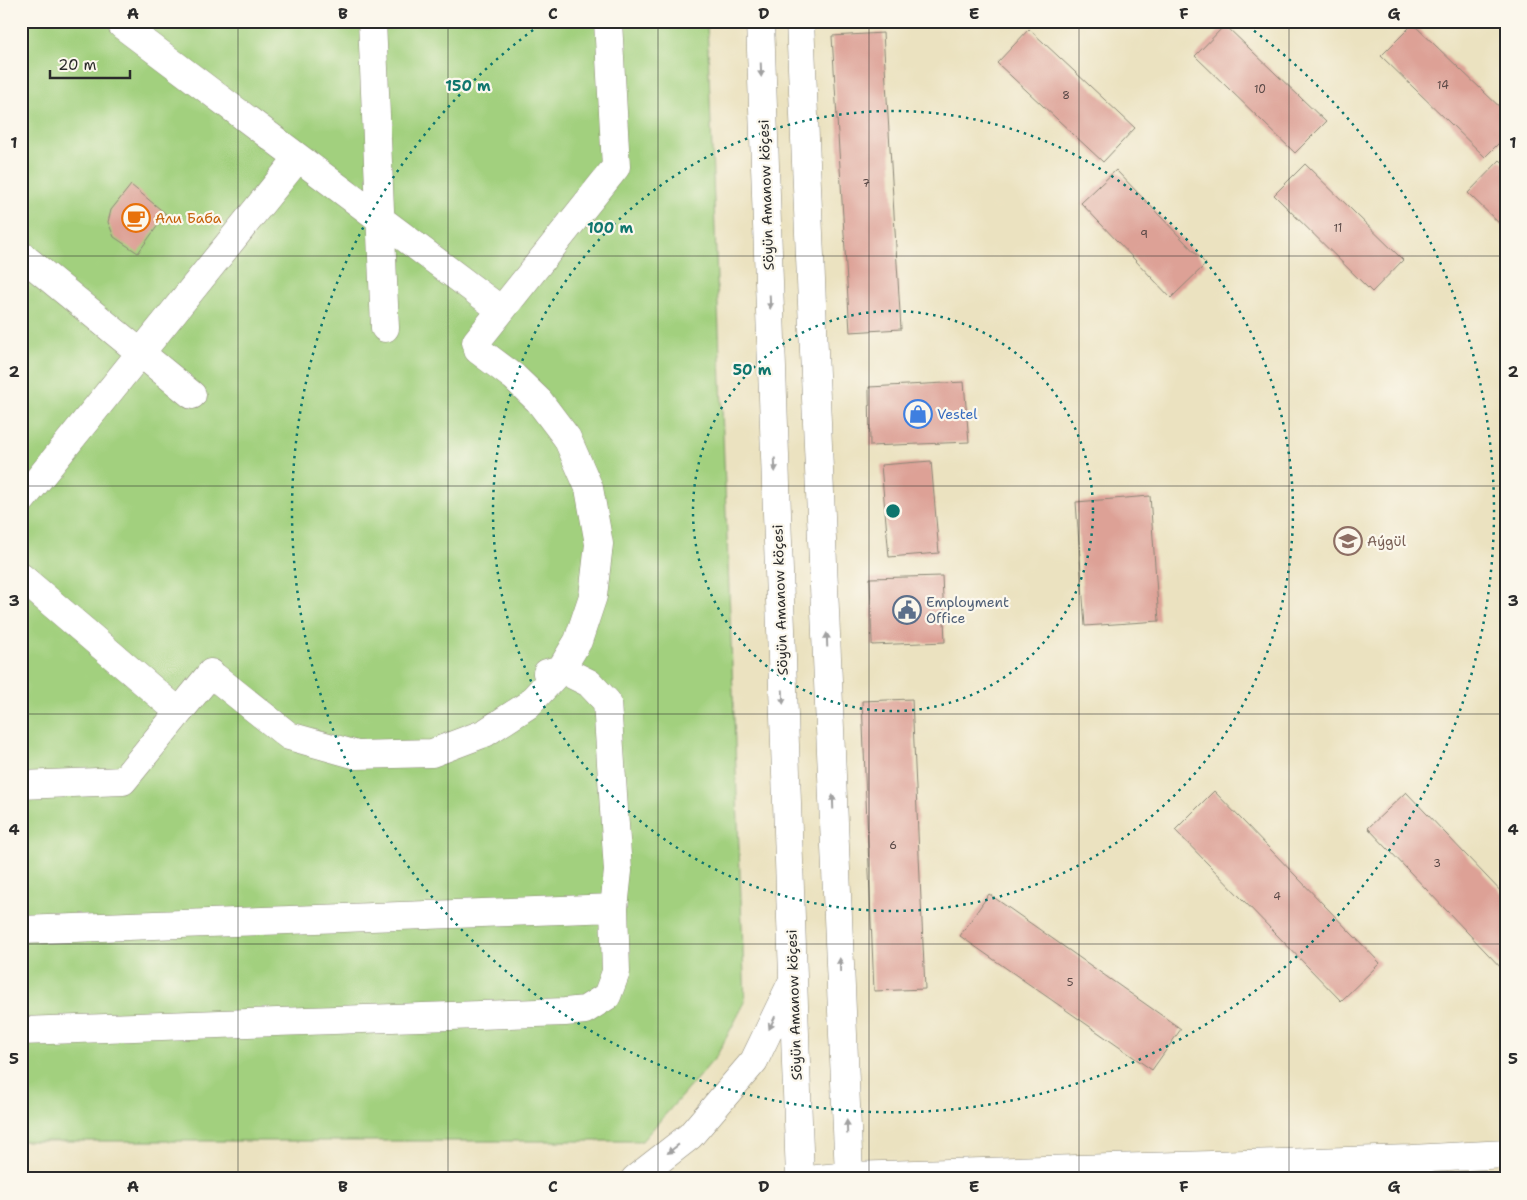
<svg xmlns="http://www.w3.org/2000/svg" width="1527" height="1200" viewBox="0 0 1527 1200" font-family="'Shantell Sans',sans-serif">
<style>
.green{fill:#a2d07e;stroke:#667e54}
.building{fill:#dda196}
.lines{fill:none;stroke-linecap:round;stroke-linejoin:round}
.minor-casing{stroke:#8b8676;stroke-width:29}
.minor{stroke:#fff;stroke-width:28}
.oneway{fill:#a0a0a0}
.grid{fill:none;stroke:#2b2b2b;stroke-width:1;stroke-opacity:0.55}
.ring{fill:none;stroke:#0f766e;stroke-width:2.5;stroke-dasharray:2.5 5}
.labels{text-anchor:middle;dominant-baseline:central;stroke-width:4.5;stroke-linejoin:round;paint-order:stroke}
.number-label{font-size:11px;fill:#584846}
.street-label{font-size:14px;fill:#2b2b2b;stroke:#fbf7ec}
.food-label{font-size:14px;fill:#c56008;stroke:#fbf7ec;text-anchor:start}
.shop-label{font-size:14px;fill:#366cbe;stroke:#fbf7ec;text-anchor:start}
.education-label{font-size:14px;fill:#785e54;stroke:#fbf7ec;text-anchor:start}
.service-label{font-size:14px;fill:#4e5e75;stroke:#fbf7ec;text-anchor:start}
.centre{fill:#0f766e;stroke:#fbf7ec;stroke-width:2.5}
.ring-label{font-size:15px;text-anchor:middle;font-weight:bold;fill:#0f766e;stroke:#fbf7ec;stroke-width:4.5;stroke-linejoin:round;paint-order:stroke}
.neatline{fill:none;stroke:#2b2b2b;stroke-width:2}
.grid-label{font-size:16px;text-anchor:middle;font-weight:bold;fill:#2b2b2b}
</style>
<rect width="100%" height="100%" fill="#fbf7ec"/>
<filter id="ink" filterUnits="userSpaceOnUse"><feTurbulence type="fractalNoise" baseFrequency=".02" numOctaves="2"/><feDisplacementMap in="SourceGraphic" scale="10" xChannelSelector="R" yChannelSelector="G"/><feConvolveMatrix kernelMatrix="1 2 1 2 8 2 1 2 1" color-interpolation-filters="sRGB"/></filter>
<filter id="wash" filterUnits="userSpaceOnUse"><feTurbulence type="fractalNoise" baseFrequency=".0096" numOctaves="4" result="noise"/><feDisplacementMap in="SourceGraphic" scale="20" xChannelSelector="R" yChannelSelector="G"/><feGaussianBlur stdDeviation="1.12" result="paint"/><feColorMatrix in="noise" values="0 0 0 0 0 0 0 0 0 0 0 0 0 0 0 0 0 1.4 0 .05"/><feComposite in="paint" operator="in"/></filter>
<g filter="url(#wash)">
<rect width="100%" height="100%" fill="#ebe2c0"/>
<path class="green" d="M 21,21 L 707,21 L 745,1002 L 716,1057 L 642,1141 L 21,1141 Z"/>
<g id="blocks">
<path class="building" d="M 1413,24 L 1506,113 L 1506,136 L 1485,157 L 1381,56 Z
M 1225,25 L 1326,122 L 1295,153 L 1195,56 Z
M 1029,29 L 1135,128 L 1103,162 L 997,63 Z
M 883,33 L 901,329 L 850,332 L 832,36 Z
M 1500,160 L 1506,165 L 1506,230 L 1468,193 Z
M 1305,164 L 1403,260 L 1372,292 L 1274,195 Z
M 1116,170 L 1206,264 L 1171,298 L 1081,203 Z
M 131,185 L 166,214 L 138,253 L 114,237 L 108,222 L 111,210 Z
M 964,382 L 969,442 L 870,446 L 869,387 Z
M 931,461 L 939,553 L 889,557 L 881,465 Z
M 1150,496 L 1159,621 L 1085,626 L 1076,502 Z
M 942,576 L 945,642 L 872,645 L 870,578 Z
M 912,699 L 925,989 L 874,991 L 862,701 Z
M 1214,791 L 1380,963 L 1341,1001 L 1175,830 Z
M 1406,792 L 1506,897 L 1506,973 L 1368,828 Z
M 989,894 L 1181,1029 L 1152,1070 L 960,936 Z"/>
</g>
</g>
<g filter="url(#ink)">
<use href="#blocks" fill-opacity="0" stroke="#8b8676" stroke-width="1"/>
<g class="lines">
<defs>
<path id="minor" d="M 122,21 L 122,25 L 501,310
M 372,21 L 385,328
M 760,21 L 800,1179
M 800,21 L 849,1176
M 21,255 L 192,395
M 476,342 L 616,167 L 608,21
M 21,501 L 298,158
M 21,577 L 179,712
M 547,673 L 561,669 L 589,683 L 607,702 L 618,871 L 614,908
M 215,677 L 289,736 L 357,755 L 432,753 L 485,733 L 528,705 L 561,669 L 578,641 L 593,596 L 599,544 L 589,488 L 567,438 L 539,401 L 514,377 L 478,350
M 21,785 L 123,781 L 211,673
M 21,930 L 614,908 L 616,972 L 607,996 L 585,1010 L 565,1012 L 21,1031
M 635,1179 L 690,1136 L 754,1061 L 792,982
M 817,1179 L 849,1176 L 1411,1159 L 1506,1154"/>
</defs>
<use href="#minor" class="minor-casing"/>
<use href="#minor" class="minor"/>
</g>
<defs><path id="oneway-solid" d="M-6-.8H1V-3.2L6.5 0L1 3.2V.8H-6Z" transform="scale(1.25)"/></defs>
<g class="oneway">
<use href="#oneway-solid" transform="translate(761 70) rotate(88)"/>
<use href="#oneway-solid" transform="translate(770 302) rotate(88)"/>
<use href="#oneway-solid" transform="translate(775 465) rotate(88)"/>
<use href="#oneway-solid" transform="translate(827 640) rotate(-92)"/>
<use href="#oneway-solid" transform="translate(783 697) rotate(88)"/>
<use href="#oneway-solid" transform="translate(833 802) rotate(-92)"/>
<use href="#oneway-solid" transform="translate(840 965) rotate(-92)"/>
<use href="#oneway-solid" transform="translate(772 1023) rotate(115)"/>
<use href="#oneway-solid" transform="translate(847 1127) rotate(-92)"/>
<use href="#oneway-solid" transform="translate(673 1149) rotate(142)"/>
</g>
</g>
<path class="grid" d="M 238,21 L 238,1179M 448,21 L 448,1179M 658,21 L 658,1179M 869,21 L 869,1179M 1079,21 L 1079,1179M 1289,21 L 1289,1179M 21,256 L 1506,256M 21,486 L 1506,486M 21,714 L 1506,714M 21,944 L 1506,944"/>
<g class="ring">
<circle cx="893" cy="511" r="200"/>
<circle cx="893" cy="511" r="400"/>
<path d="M1242 22A601 601 0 1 1 544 22"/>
</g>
<defs>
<symbol id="cafe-ring" viewBox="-11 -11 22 22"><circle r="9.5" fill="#fbf7ec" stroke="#e8710a" stroke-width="1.5"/><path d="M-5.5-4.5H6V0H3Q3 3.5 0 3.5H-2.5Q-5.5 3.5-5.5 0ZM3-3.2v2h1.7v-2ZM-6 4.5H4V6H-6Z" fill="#e8710a"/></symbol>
<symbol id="shop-ring" viewBox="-11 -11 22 22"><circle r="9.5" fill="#fbf7ec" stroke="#3f7fe0" stroke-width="1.5"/><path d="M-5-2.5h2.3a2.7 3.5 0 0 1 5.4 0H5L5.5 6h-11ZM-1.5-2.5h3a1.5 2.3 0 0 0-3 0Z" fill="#3f7fe0"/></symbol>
<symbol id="school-ring" viewBox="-11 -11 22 22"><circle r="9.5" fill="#fbf7ec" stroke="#8d6e63" stroke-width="1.5"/><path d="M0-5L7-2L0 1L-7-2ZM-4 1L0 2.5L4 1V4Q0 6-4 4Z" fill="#8d6e63"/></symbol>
<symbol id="civic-ring" viewBox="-11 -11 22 22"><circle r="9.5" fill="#fbf7ec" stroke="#5c6f8a" stroke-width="1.5"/><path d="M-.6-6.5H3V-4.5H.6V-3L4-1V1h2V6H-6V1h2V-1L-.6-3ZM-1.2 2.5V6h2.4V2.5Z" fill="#5c6f8a"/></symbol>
</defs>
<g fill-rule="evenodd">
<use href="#cafe-ring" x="120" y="202" width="32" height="32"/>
<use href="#shop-ring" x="902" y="398" width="32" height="32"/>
<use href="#school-ring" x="1332" y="525" width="32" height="32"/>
<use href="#civic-ring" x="891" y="594" width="32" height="32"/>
</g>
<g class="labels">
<g class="number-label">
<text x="1443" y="85">14</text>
<text x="1260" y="89">10</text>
<text x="1066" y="95">8</text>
<text x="866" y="183">7</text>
<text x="1338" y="228">11</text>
<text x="1144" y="234">9</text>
<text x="893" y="845">6</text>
<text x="1437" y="863">3</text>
<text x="1277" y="896">4</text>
<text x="1070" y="982">5</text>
</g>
<g class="street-label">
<text transform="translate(766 195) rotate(-92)">Söyün Amanow köçesi</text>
<text transform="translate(780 600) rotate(-92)">Söyün Amanow köçesi</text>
<text transform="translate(794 1005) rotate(-92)">Söyün Amanow köçesi</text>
</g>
<g class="food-label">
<text x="155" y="218">Али Баба</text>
</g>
<g class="shop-label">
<text x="937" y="414">Vestel</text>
</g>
<g class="education-label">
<text x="1367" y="541">Aýgül</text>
</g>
<g class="service-label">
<text x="926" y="602">Employment<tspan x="926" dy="16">Office</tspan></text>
</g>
</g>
<circle cx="893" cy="511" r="8" class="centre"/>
<g class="ring-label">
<text x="468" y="91">150 m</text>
<text x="610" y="233">100 m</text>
<text x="752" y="375">50 m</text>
</g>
<rect width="1527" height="1200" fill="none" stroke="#fbf7ec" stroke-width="55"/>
<path d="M50 70v8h80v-8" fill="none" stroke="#2b2b2b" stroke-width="2.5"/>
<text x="58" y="70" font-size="15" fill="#2b2b2b" stroke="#fbf7ec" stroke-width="4" paint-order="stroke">20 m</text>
<rect x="28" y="28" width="1472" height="1144" class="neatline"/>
<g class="grid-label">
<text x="133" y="19">A</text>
<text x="343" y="19">B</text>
<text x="553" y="19">C</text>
<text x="764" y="19">D</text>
<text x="974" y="19">E</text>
<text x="1184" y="19">F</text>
<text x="1394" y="19">G</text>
<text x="14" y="148">1</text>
<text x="1513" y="148">1</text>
<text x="14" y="377">2</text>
<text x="1513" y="377">2</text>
<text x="14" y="606">3</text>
<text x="1513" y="606">3</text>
<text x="14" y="835">4</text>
<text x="1513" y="835">4</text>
<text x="14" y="1064">5</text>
<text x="1513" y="1064">5</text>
<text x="133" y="1192">A</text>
<text x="343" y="1192">B</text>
<text x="553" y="1192">C</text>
<text x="764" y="1192">D</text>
<text x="974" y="1192">E</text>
<text x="1184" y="1192">F</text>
<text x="1394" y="1192">G</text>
</g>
</svg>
